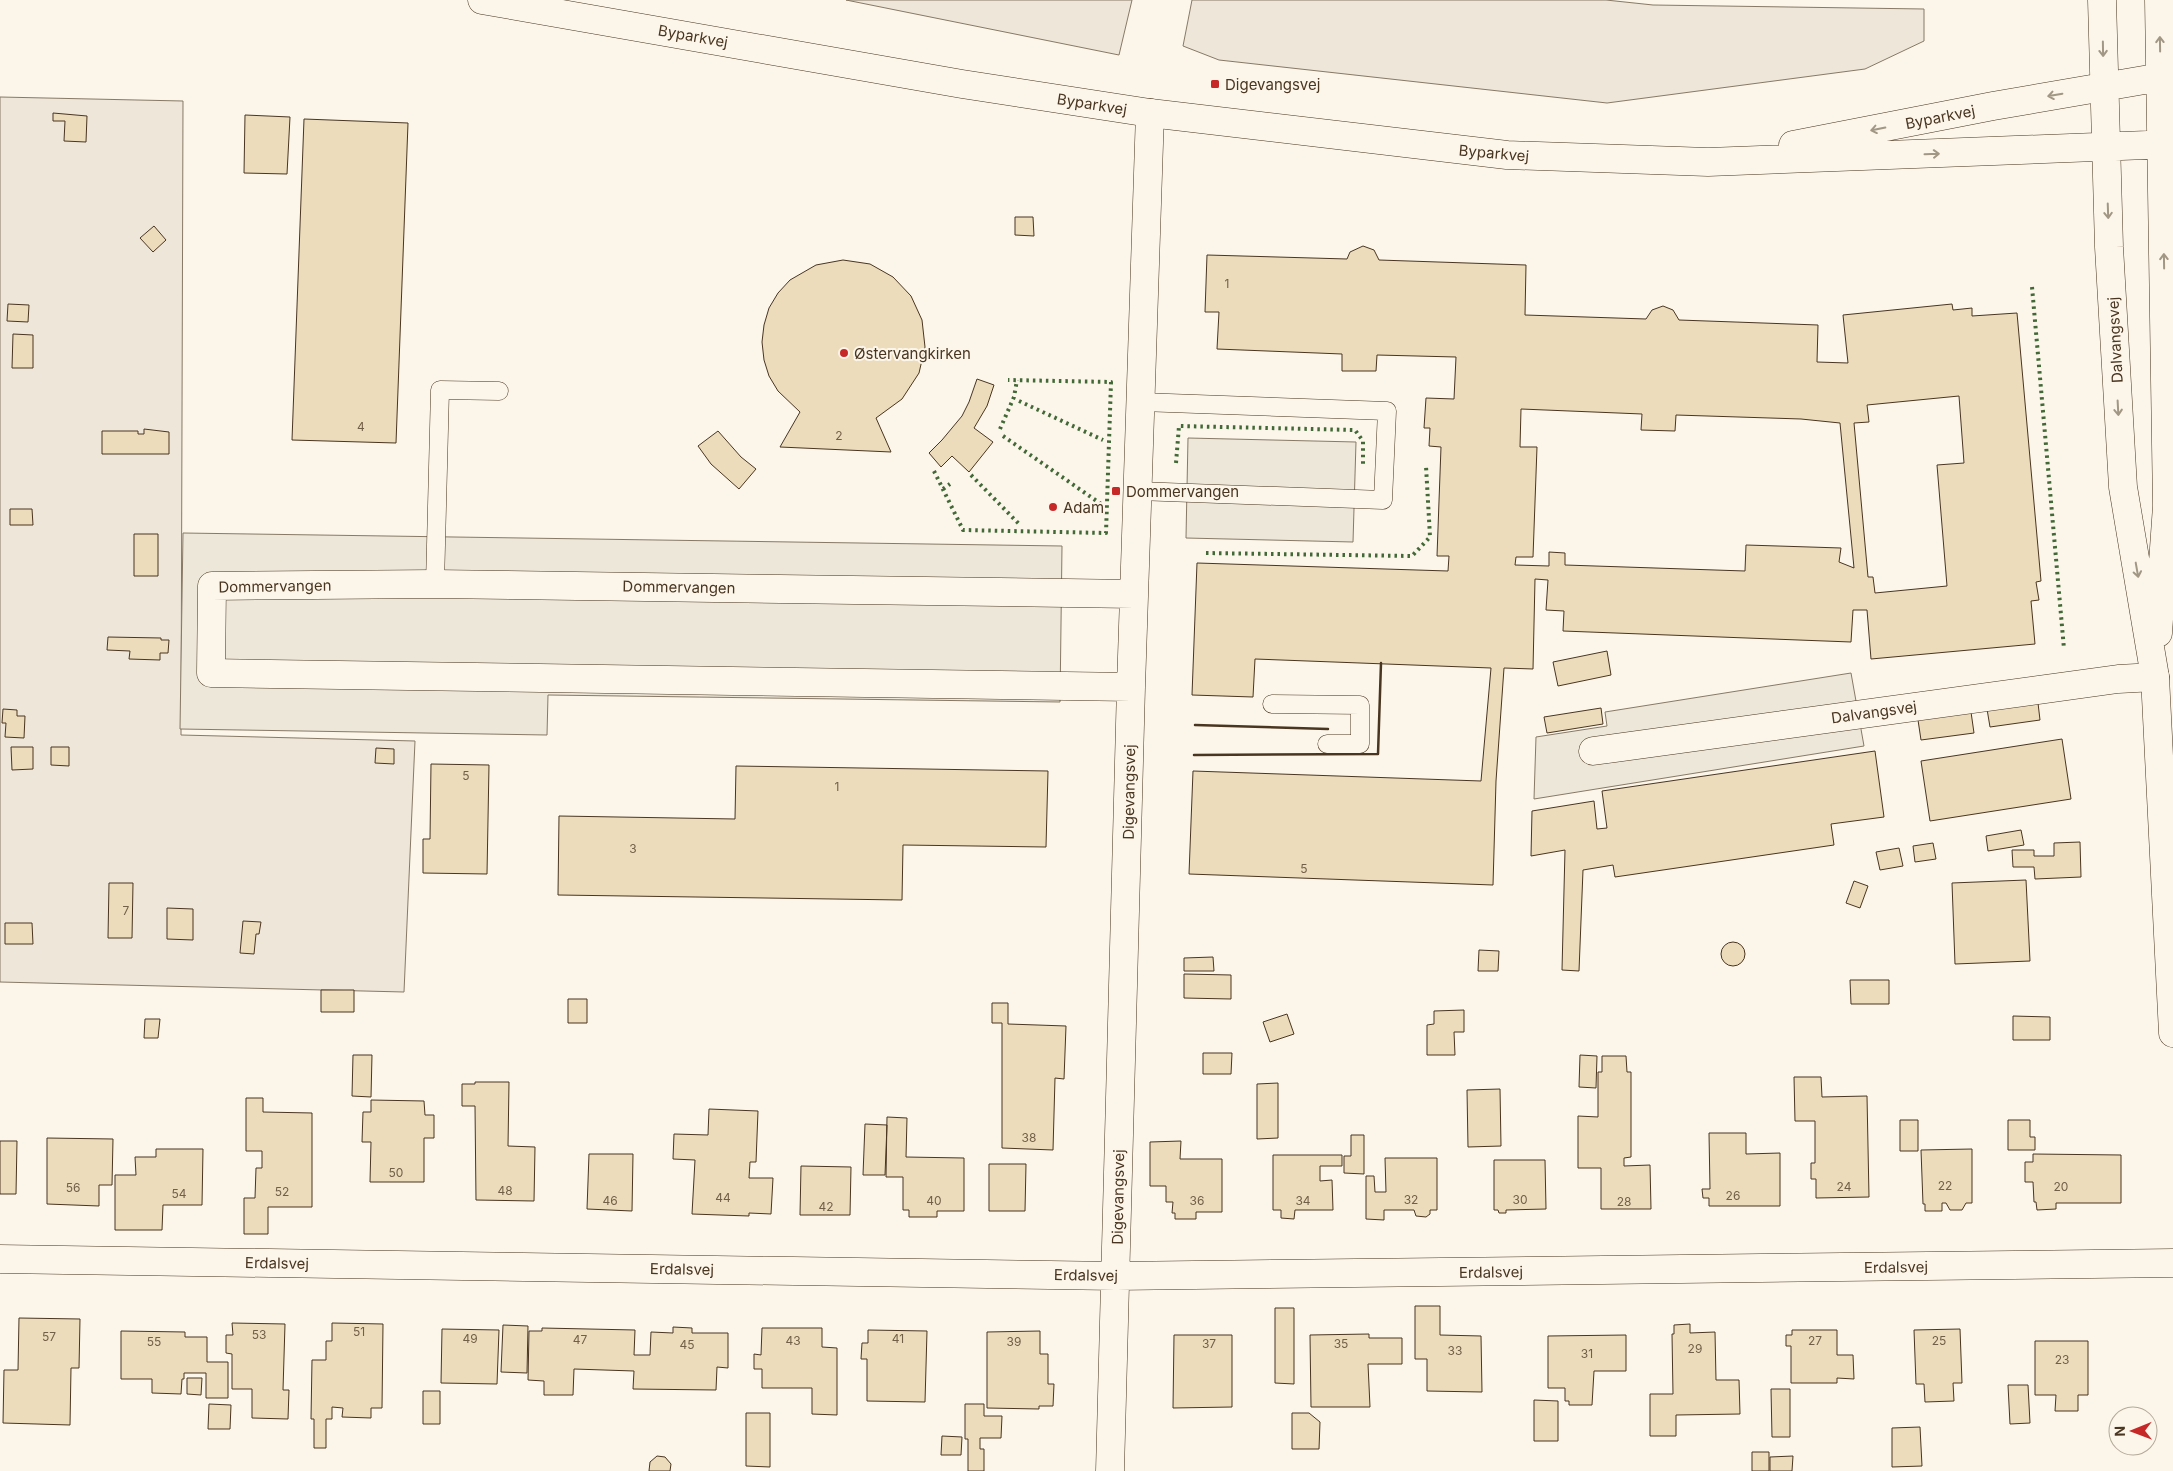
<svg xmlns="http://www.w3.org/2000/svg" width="2173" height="1471" viewBox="0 0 2173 1471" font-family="Inter,sans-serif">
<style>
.green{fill:#ede6d9;stroke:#887966}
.parking{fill:#ede7d9;stroke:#887966}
.building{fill:#ecdcbc;stroke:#4a3520;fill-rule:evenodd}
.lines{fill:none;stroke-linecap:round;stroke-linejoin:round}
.service-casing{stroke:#4a3520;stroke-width:19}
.minor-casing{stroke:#4a3520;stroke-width:29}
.tertiary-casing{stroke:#4a3520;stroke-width:29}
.service{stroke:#fbf6e9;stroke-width:18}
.minor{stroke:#fbf6e9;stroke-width:28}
.tertiary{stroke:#fbf6e9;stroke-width:28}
.hedge{stroke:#436837;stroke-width:4;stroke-dasharray:2.5 4;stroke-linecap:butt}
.wall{stroke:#4a3520;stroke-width:2.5}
.oneway{stroke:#a29684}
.poi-dot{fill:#c62828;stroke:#fbf6e9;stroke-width:2}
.labels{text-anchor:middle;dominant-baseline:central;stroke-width:4;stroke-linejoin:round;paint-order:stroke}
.number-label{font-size:12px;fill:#725f47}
.street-label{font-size:15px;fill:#4a3520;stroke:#fbf6e9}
.poi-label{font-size:15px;fill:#4a3520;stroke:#fbf6e9;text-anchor:start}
</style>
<rect width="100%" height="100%" fill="#fbf6e9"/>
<path class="green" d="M 846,0 L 1132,0 L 1119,55 Z
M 1192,0 L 1606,0 L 1653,5 L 1924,9 L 1924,41 L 1865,69 L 1607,103 L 1219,60 L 1183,46 Z
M 0,97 L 183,101 L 181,735 L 415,741 L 404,992 L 0,982 Z"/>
<path class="parking" d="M 1188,438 L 1356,442 L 1353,542 L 1186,538 Z
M 183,533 L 1062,546 L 1060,702 L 548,695 L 547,735 L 180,729 Z
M 1851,673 L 1864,746 L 1534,799 L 1536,737 L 1607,726 L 1605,712 Z"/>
<path class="building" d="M 53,113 L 87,116 L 86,142 L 64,141 L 65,121 L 53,121 Z
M 245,115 L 290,117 L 287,174 L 244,173 Z
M 304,119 L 408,123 L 396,443 L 292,440 Z
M 1015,217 L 1033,217 L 1034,236 L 1015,235 Z
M 154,226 L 166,240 L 153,252 L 140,238 Z
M 1363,246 L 1374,250 L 1379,260 L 1526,265 L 1525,315 L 1646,319 L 1652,310 L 1663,306 L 1673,310 L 1679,320 L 1818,325 L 1817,362 L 1848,363 L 1843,315 L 1952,304 L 1953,310 L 1972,308 L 1972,316 L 2017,313 L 2041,581 L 2036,582 L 2039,600 L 2031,601 L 2035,644 L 1871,659 L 1867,610 L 1853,610 L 1851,642 L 1563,631 L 1564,611 L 1546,610 L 1548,580 L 1535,579 L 1533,669 L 1504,668 L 1496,781 L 1493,885 L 1189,874 L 1193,771 L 1481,781 L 1491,668 L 1255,659 L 1253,697 L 1192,695 L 1197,563 L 1448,571 L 1449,556 L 1437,556 L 1441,447 L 1429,446 L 1430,428 L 1424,428 L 1426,398 L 1454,399 L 1456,357 L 1377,355 L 1376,371 L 1342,371 L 1342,354 L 1217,349 L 1219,312 L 1205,312 L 1207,255 L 1347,259 L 1350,252 ZM 1959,396 L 1964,463 L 1937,465 L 1947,586 L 1875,593 L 1873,577 L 1868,577 L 1854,423 L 1869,422 L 1867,405 ZM 1521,409 L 1642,414 L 1641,430 L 1675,431 L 1676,415 L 1801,419 L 1840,423 L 1854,568 L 1839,562 L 1841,548 L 1746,545 L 1745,571 L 1565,565 L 1565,553 L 1549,552 L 1549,566 L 1515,565 L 1516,557 L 1533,557 L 1537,447 L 1520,447 Z
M 843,260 L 870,264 L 893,277 L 911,296 L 922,320 L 925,347 L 919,373 L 902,399 L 876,418 L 891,452 L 780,447 L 800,412 L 778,391 L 769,376 L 764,360 L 762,342 L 764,325 L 769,308 L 778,293 L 790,280 L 816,265 Z
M 8,304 L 29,305 L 28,322 L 7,321 Z
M 13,334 L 33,335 L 33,368 L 12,368 Z
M 977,379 L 994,385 L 987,406 L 974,428 L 993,442 L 969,472 L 952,456 L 941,467 L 929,453 L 942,440 L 962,416 L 969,402 Z
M 144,429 L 169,432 L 169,454 L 102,454 L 102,431 L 138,431 L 138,434 L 144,434 Z
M 718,431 L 741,457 L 756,469 L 739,489 L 711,464 L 698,446 Z
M 10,509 L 32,509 L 33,525 L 10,525 Z
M 134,534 L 158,534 L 158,576 L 134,576 Z
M 108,637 L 161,638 L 161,640 L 169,640 L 168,653 L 160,653 L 160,660 L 129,659 L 130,651 L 107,650 Z
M 1607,651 L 1611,675 L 1558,686 L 1553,662 Z
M 2038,703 L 2040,720 L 1990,727 L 1987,709 Z
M 1601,708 L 1603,724 L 1547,733 L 1544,717 Z
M 3,709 L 17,710 L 17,716 L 25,716 L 24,738 L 5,737 L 6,723 L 2,723 Z
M 1971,712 L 1974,733 L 1921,740 L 1918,720 Z
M 2062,739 L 2071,799 L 1930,821 L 1921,761 Z
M 11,747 L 33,747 L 33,769 L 12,770 Z
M 51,747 L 69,747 L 69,766 L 51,765 Z
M 376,748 L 394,749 L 394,764 L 375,763 Z
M 1875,751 L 1884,817 L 1831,824 L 1834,845 L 1615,877 L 1613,865 L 1583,870 L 1579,971 L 1562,970 L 1565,850 L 1531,856 L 1532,811 L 1594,801 L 1597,829 L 1607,828 L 1602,791 Z
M 431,764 L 489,765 L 487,874 L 423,873 L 423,839 L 430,839 Z
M 736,766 L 1048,771 L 1046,847 L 903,845 L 902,900 L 558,895 L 559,816 L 735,819 Z
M 2021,830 L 2024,845 L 1988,851 L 1986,836 Z
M 2080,842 L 2081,877 L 2035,879 L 2034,867 L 2013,867 L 2012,850 L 2034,850 L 2034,856 L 2054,856 L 2054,843 Z
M 1933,843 L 1936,859 L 1915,862 L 1913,846 Z
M 1899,848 L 1903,866 L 1880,870 L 1876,852 Z
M 2026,880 L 2030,961 L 1955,964 L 1952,883 Z
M 1854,881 L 1868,886 L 1860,908 L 1846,903 Z
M 109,883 L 133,883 L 132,938 L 108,938 Z
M 167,908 L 193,909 L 193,940 L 167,939 Z
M 243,921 L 261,922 L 259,934 L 256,934 L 254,954 L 240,953 Z
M 5,923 L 32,923 L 33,944 L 5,944 Z
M1721 954a12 12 0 1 1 24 0a12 12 0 1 1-24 0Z
M 1479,950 L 1499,951 L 1498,971 L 1478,971 Z
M 1213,957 L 1214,971 L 1184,971 L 1184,958 Z
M 1184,974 L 1231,975 L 1231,999 L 1184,998 Z
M 1850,980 L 1889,980 L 1889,1004 L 1851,1004 Z
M 321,990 L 354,990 L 354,1012 L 321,1012 Z
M 568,999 L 587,999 L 587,1023 L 568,1023 Z
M 992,1003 L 1008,1003 L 1008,1024 L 1066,1026 L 1064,1079 L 1055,1078 L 1053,1150 L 1002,1148 L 1002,1023 L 992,1023 Z
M 1464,1010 L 1464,1032 L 1454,1032 L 1455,1055 L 1427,1055 L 1427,1025 L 1434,1024 L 1434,1011 Z
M 1287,1014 L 1294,1034 L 1270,1042 L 1263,1022 Z
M 2013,1016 L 2050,1017 L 2050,1040 L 2013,1040 Z
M 145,1019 L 160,1019 L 158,1038 L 144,1038 Z
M 1203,1053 L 1232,1053 L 1231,1074 L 1203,1074 Z
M 353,1055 L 372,1055 L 371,1097 L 352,1096 Z
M 1580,1055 L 1597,1056 L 1596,1088 L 1579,1087 Z
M 1602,1056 L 1626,1056 L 1627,1072 L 1631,1072 L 1631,1157 L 1624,1158 L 1624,1166 L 1650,1165 L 1651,1209 L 1601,1209 L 1601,1168 L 1578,1168 L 1578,1116 L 1598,1117 L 1598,1072 L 1602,1072 Z
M 1794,1077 L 1821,1077 L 1822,1097 L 1867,1096 L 1869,1197 L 1816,1198 L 1816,1179 L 1811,1179 L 1811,1163 L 1815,1163 L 1815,1121 L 1795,1121 Z
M 475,1082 L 509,1082 L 508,1146 L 535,1147 L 534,1201 L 476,1200 L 475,1106 L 462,1106 L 462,1084 L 475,1084 Z
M 1278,1083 L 1278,1138 L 1257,1139 L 1257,1084 Z
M 1500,1089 L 1501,1146 L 1468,1147 L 1467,1090 Z
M 246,1098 L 263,1098 L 263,1112 L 312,1113 L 312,1207 L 268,1207 L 268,1234 L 244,1234 L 244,1198 L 255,1198 L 256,1168 L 262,1168 L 262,1151 L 246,1151 Z
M 371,1100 L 424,1101 L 425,1115 L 434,1115 L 434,1138 L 424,1138 L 424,1182 L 370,1182 L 371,1142 L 362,1142 L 363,1112 L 371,1112 Z
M 709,1109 L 758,1111 L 756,1162 L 750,1162 L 749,1178 L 773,1178 L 771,1214 L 749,1213 L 749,1216 L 692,1214 L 695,1160 L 673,1159 L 674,1134 L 708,1135 Z
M 887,1117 L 907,1118 L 906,1157 L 964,1158 L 964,1211 L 937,1211 L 937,1217 L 909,1217 L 909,1210 L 903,1210 L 903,1177 L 886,1177 Z
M 1900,1120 L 1918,1120 L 1918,1151 L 1900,1151 Z
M 2008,1120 L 2030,1120 L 2030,1137 L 2035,1137 L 2035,1150 L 2008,1150 Z
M 865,1124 L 887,1125 L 885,1175 L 863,1175 Z
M 1709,1133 L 1746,1133 L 1746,1154 L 1780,1153 L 1780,1206 L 1709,1206 L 1709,1198 L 1703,1198 L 1702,1189 L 1710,1189 Z
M 1351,1135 L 1364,1135 L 1364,1174 L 1344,1173 L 1344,1156 L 1351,1156 Z
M 47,1138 L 113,1139 L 112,1185 L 99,1185 L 99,1206 L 47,1204 Z
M 0,1141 L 17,1141 L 16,1194 L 0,1194 Z
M 1181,1141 L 1180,1159 L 1222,1159 L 1222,1212 L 1196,1212 L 1196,1219 L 1175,1219 L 1175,1213 L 1172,1213 L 1173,1202 L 1166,1202 L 1166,1186 L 1150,1186 L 1150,1142 Z
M 156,1149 L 203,1149 L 202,1205 L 163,1205 L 162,1230 L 115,1230 L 115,1175 L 136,1175 L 135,1157 L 156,1157 Z
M 1972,1149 L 1972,1203 L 1966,1203 L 1962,1210 L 1950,1210 L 1946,1203 L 1942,1203 L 1942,1211 L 1925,1211 L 1925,1204 L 1923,1204 L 1921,1150 Z
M 589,1154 L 633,1154 L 632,1211 L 587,1209 Z
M 2033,1154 L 2121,1155 L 2121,1203 L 2056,1203 L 2056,1209 L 2037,1210 L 2036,1202 L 2034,1202 L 2033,1182 L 2025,1182 L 2025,1162 L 2033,1162 Z
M 1273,1155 L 1342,1155 L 1342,1166 L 1320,1166 L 1320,1181 L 1332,1180 L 1333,1210 L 1295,1210 L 1294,1219 L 1281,1218 L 1281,1210 L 1273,1210 Z
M 1385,1158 L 1437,1158 L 1437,1210 L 1430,1210 L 1430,1214 L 1426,1217 L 1416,1216 L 1414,1210 L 1384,1210 L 1384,1220 L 1366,1219 L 1366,1176 L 1374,1176 L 1375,1192 L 1386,1192 Z
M 1494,1160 L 1545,1160 L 1546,1209 L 1506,1210 L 1506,1213 L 1499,1213 L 1498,1210 L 1494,1210 Z
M 989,1164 L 1026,1164 L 1025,1211 L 989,1211 Z
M 801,1166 L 851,1167 L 850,1215 L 800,1215 Z
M 1415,1306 L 1440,1306 L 1440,1335 L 1481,1336 L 1482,1392 L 1427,1391 L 1427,1359 L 1415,1359 Z
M 1275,1308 L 1294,1308 L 1294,1384 L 1275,1383 Z
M 19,1318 L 80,1319 L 79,1368 L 71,1368 L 70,1425 L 3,1423 L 4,1370 L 18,1370 Z
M 232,1323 L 285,1324 L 283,1390 L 289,1390 L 288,1419 L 252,1418 L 252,1389 L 232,1389 L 232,1354 L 226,1353 L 226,1335 L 233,1335 Z
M 332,1323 L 383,1324 L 382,1408 L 371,1408 L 371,1418 L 342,1417 L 343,1408 L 332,1407 L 332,1419 L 326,1419 L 326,1448 L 314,1448 L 314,1419 L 311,1419 L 312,1360 L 326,1360 L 326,1341 L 332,1341 Z
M 1690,1324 L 1690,1333 L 1715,1332 L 1716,1380 L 1739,1380 L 1740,1414 L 1676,1415 L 1676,1436 L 1650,1436 L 1650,1394 L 1673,1394 L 1672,1334 L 1674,1334 L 1674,1325 Z
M 503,1325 L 528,1326 L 527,1373 L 501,1372 Z
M 673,1327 L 692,1328 L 692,1333 L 728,1333 L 728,1368 L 717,1367 L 716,1390 L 633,1389 L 634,1371 L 574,1369 L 573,1395 L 544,1395 L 544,1381 L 528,1380 L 529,1331 L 542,1331 L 542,1328 L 635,1330 L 634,1355 L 650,1355 L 651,1332 L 673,1333 Z
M 762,1328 L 822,1328 L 822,1347 L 837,1348 L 837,1415 L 812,1414 L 812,1388 L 762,1388 L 762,1369 L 754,1369 L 754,1354 L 761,1355 Z
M 442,1329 L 499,1330 L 497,1384 L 441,1383 Z
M 1960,1329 L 1962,1383 L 1953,1383 L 1954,1401 L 1925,1402 L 1924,1384 L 1916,1384 L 1914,1330 Z
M 868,1330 L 927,1331 L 925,1402 L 867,1401 L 867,1359 L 861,1359 L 862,1343 L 868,1343 Z
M 1792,1330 L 1837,1330 L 1837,1355 L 1853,1355 L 1854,1379 L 1837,1378 L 1837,1383 L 1791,1383 L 1791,1346 L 1786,1346 L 1786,1335 L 1792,1335 Z
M 121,1331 L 185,1332 L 185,1337 L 207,1337 L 207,1362 L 228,1362 L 228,1398 L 206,1398 L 206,1373 L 184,1373 L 184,1379 L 182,1379 L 181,1394 L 152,1393 L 152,1379 L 121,1379 Z
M 1040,1331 L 1040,1354 L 1048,1354 L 1048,1384 L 1054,1384 L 1053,1406 L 1039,1406 L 1039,1409 L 987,1408 L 987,1332 Z
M 1369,1334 L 1369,1338 L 1402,1338 L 1402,1364 L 1368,1364 L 1370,1407 L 1311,1407 L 1310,1335 Z
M 1174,1335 L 1232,1335 L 1232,1407 L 1173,1408 Z
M 1626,1335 L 1626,1371 L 1594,1371 L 1592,1405 L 1569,1405 L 1569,1401 L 1565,1401 L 1565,1388 L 1548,1388 L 1548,1336 Z
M 2035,1341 L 2088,1341 L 2088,1395 L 2078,1395 L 2078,1411 L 2055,1411 L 2056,1395 L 2035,1395 Z
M 187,1378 L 202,1378 L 201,1395 L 187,1394 Z
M 2008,1385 L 2028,1385 L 2030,1423 L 2010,1424 Z
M 1771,1389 L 1790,1389 L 1790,1437 L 1772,1437 Z
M 423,1391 L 440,1391 L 440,1424 L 423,1424 Z
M 1534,1400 L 1558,1401 L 1558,1441 L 1534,1441 Z
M 209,1404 L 231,1405 L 230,1429 L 208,1429 Z
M 965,1404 L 984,1404 L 984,1416 L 1002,1416 L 1001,1438 L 980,1438 L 980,1449 L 984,1449 L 984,1471 L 968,1471 L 968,1439 L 965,1439 Z
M 746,1413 L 770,1413 L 770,1467 L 746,1466 Z
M 1292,1413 L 1309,1413 L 1320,1422 L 1319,1449 L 1292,1449 Z
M 1920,1427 L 1922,1466 L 1892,1467 L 1892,1428 Z
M 942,1436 L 962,1437 L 961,1455 L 941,1455 Z
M 1752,1452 L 1769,1452 L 1769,1471 L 1752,1471 Z
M 657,1456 L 665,1457 L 671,1464 L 670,1471 L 649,1471 L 650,1462 Z
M 1793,1456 L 1792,1471 L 1770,1471 L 1770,1457 Z"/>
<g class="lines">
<defs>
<path id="service" d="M 1138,491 L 1383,500 L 1387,411 L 1141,402
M 435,584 L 440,390 L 499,391
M 1272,704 L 1360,705 L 1360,744 L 1327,744"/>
<path id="minor" d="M 1131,687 L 211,673 L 212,586 L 435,584 L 1134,594
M 1593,751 L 2118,679 L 2155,677
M 0,1259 L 1116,1276 L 2173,1263
M 1110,1471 L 1131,687 L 1150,113"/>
<path id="tertiary" d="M 482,0 L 962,84 L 1150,113 L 1507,155 L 1708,162 L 2173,144
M 2102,0 L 2109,247 L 2123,487 L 2155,677 L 2173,1033
M 1793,145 L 1993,106 L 2173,75
M 2158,633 L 2167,506 L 2159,0"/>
</defs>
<use href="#service" class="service-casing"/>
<use href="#minor" class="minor-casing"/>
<use href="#tertiary" class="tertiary-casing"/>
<use href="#service" class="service"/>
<use href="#minor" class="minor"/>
<use href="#tertiary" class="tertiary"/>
<path class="hedge" d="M 2032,287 L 2064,649
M 1019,401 L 1103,440
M 1000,429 L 1014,397 L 1017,380
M 1003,436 L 1101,504
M 1176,463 L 1179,426 L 1355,430 L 1363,441 L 1363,465
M 934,471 L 963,530 L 1106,533 L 1111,382 L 1008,380
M 971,475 L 1019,524
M 943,489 L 950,484
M 1206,553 L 1412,556 L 1430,537 L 1426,466"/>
<path class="wall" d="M 1195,725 L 1328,729
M 1194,755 L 1378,754 L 1381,663"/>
</g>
<defs><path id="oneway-shaft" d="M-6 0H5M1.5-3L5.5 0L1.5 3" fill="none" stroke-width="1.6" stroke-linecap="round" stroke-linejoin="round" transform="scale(1.25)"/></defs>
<g class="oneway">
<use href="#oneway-shaft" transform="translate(2160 44) rotate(-91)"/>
<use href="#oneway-shaft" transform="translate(2103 49) rotate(89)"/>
<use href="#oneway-shaft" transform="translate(2055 95) rotate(170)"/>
<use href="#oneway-shaft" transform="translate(1878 129) rotate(169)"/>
<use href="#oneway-shaft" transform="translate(1932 154) rotate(-2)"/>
<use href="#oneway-shaft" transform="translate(2108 211) rotate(88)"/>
<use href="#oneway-shaft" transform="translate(2164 261) rotate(-91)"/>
<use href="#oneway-shaft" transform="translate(2118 408) rotate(87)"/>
<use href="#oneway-shaft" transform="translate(2137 570) rotate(80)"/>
</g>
<g class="poi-dot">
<rect x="1210" y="79" width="10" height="10" rx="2.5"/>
<circle cx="844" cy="353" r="5"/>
<rect x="1111" y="486" width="10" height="10" rx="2.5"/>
<circle cx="1053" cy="507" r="5"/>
</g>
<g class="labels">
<g class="number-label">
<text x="1227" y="283">1</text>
<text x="361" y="426">4</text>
<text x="839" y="435">2</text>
<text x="466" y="775">5</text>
<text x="837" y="786">1</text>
<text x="633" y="848">3</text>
<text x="1304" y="868">5</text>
<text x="126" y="910">7</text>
<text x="1029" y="1137">38</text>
<text x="396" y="1172">50</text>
<text x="1945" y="1185">22</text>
<text x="1844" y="1186">24</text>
<text x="2061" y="1186">20</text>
<text x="73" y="1187">56</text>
<text x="505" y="1190">48</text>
<text x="282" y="1191">52</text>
<text x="179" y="1193">54</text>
<text x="1733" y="1195">26</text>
<text x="723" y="1197">44</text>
<text x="1411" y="1199">32</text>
<text x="1520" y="1199">30</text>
<text x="610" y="1200">46</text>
<text x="934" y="1200">40</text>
<text x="1197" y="1200">36</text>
<text x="1303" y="1200">34</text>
<text x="1624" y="1201">28</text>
<text x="826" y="1206">42</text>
<text x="359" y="1331">51</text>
<text x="259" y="1334">53</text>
<text x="49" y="1336">57</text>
<text x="470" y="1338">49</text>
<text x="898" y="1338">41</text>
<text x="580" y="1339">47</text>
<text x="793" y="1340">43</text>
<text x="1815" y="1340">27</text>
<text x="1939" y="1340">25</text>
<text x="154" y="1341">55</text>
<text x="1014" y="1341">39</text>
<text x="1209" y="1343">37</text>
<text x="1341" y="1343">35</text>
<text x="687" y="1344">45</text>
<text x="1695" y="1348">29</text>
<text x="1455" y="1350">33</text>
<text x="1587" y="1353">31</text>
<text x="2062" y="1359">23</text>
</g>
<g class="street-label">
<text transform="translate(693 36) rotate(10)">Byparkvej</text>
<text transform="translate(1092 104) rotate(9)">Byparkvej</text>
<text transform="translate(1940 117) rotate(-11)">Byparkvej</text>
<text transform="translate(1494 153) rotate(5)">Byparkvej</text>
<text transform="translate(2115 340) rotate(-93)">Dalvangsvej</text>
<text transform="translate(275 586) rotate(-1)">Dommervangen</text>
<text transform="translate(679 587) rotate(1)">Dommervangen</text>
<text transform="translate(1874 712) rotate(-8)">Dalvangsvej</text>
<text transform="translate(1129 792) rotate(-89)">Digevangsvej</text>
<text transform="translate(1118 1197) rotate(-89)">Digevangsvej</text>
<text transform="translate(277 1263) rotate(1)">Erdalsvej</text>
<text transform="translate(1896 1267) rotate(-1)">Erdalsvej</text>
<text transform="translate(682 1269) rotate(1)">Erdalsvej</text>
<text transform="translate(1491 1272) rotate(-1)">Erdalsvej</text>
<text transform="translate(1086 1275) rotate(1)">Erdalsvej</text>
</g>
<g class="poi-label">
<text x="1225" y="84">Digevangsvej</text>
<text x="854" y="353">Østervangkirken</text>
<text x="1126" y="491">Dommervangen</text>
<text x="1063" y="507">Adam</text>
</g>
</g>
<g transform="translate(2133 1431) rotate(269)"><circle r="24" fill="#fbf6e9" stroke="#b4a999"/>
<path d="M0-4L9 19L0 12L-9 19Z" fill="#c62828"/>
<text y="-8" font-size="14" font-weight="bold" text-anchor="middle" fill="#4a3520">N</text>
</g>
</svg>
